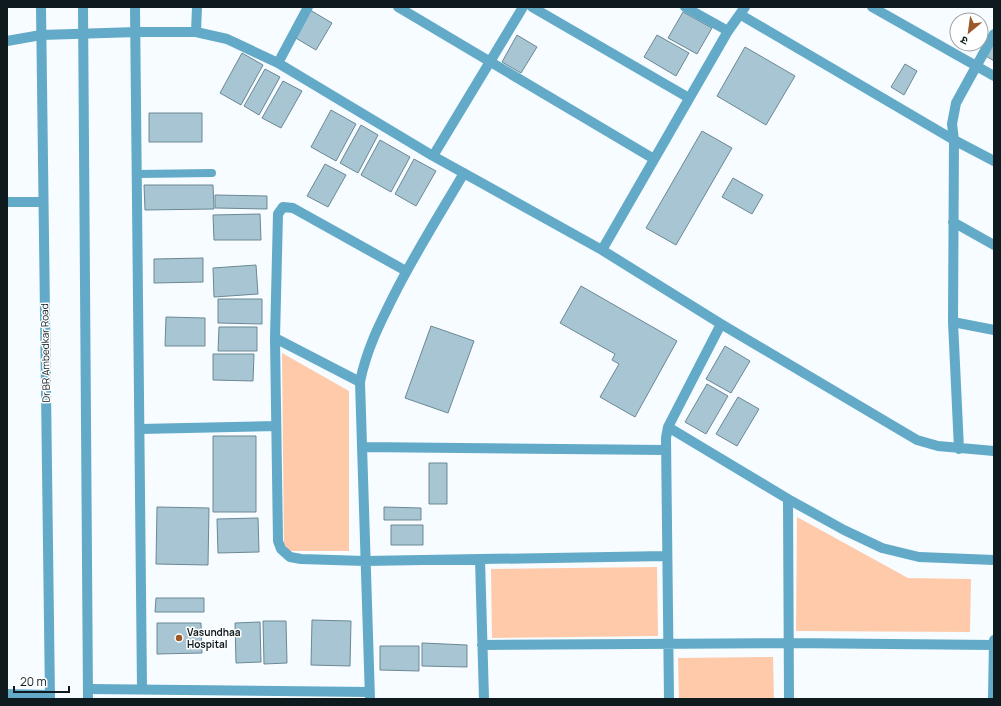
<svg xmlns="http://www.w3.org/2000/svg" width="1001" height="706" viewBox="0 0 1001 706" font-family="Manrope,'Noto Sans Devanagari',sans-serif">
<style>
.green{fill:#fecaaa}
.building{fill:#a7c5d2;stroke:#6c8894}
.lines{fill:none;stroke-linecap:round;stroke-linejoin:round}
.service{stroke:#62aac7;stroke-width:8}
.minor{stroke:#62aac7;stroke-width:10}
.tertiary{stroke:#62aac7;stroke-width:10}
.poi-dot{fill:#9c5828;stroke:#fff;stroke-width:1.5}
.labels{text-anchor:middle;dominant-baseline:central;stroke-width:3;stroke-linejoin:round;paint-order:stroke}
.street-label{font-size:10px;fill:#0f1a1f;stroke:#fff}
.poi-label{font-size:10px;font-weight:bold;fill:#0f1a1f;stroke:#fff;text-anchor:start}
</style>
<rect width="100%" height="100%" fill="#f6fcff"/>
<path class="green" d="M 282,353 L 349,391 L 349,551 L 284,551 Z
M 797,517 L 908,578 L 971,579 L 970,632 L 796,631 Z
M 657,567 L 658,636 L 492,638 L 491,569 Z
M 773,657 L 774,699 L 679,699 L 678,658 Z"/>
<path class="building" d="M 310,10 L 332,23 L 316,50 L 294,37 Z
M 683,12 L 712,28 L 697,54 L 668,38 Z
M 517,35 L 537,47 L 521,73 L 502,62 Z
M 657,35 L 689,53 L 676,76 L 644,57 Z
M 994,43 L 994,61 L 986,56 Z
M 745,47 L 795,76 L 766,125 L 717,96 Z
M 242,53 L 263,65 L 241,105 L 220,93 Z
M 905,64 L 917,71 L 904,95 L 891,87 Z
M 265,69 L 280,77 L 259,115 L 244,106 Z
M 283,81 L 302,91 L 281,128 L 262,118 Z
M 331,110 L 356,124 L 336,161 L 311,147 Z
M 149,113 L 202,113 L 202,142 L 149,142 Z
M 361,125 L 378,135 L 358,173 L 340,163 Z
M 702,131 L 732,148 L 676,245 L 646,228 Z
M 380,140 L 410,157 L 391,192 L 361,175 Z
M 414,159 L 436,171 L 416,206 L 395,194 Z
M 325,164 L 346,175 L 328,207 L 307,196 Z
M 733,178 L 763,195 L 752,214 L 722,197 Z
M 144,185 L 213,185 L 214,209 L 145,210 Z
M 215,195 L 267,196 L 267,209 L 215,208 Z
M 260,214 L 261,240 L 214,240 L 213,215 Z
M 203,258 L 203,282 L 154,283 L 154,259 Z
M 256,265 L 258,294 L 214,297 L 213,268 Z
M 581,286 L 677,341 L 635,417 L 600,397 L 619,364 L 612,360 L 615,354 L 560,323 Z
M 218,299 L 262,299 L 262,324 L 218,323 Z
M 166,317 L 205,318 L 205,346 L 165,346 Z
M 431,326 L 474,341 L 448,413 L 405,398 Z
M 219,327 L 257,327 L 257,351 L 218,351 Z
M 725,346 L 750,361 L 731,393 L 706,379 Z
M 213,354 L 254,354 L 253,381 L 213,380 Z
M 707,384 L 728,396 L 706,434 L 685,422 Z
M 738,397 L 759,409 L 737,446 L 716,434 Z
M 213,436 L 256,436 L 256,512 L 213,512 Z
M 429,463 L 447,463 L 447,504 L 429,504 Z
M 157,507 L 209,508 L 208,565 L 156,564 Z
M 384,507 L 421,508 L 421,520 L 384,520 Z
M 258,518 L 259,552 L 218,553 L 217,519 Z
M 391,525 L 423,525 L 423,545 L 391,545 Z
M 156,598 L 204,598 L 204,612 L 155,612 Z
M 312,620 L 351,621 L 350,666 L 311,665 Z
M 263,621 L 286,621 L 287,663 L 264,664 Z
M 260,622 L 261,662 L 236,663 L 235,623 Z
M 157,623 L 201,623 L 202,653 L 157,654 Z
M 422,643 L 467,645 L 467,667 L 422,666 Z
M 380,646 L 419,646 L 419,671 L 380,670 Z"/>
<g class="lines">
<path class="service" d="M 138,174 L 212,173"/>
<path class="minor" d="M 135,7 L 142,688
M 398,7 L 654,159
M 532,7 L 689,98
M 685,7 L 728,31
M 872,7 L 994,76
M 741,15 L 954,140 L 994,161
M 196,32 L 197,7
M 7,41 L 41,35 L 137,32 L 196,32 L 227,39 L 278,63 L 433,156 L 602,250 L 721,324 L 917,440 L 938,446 L 994,451
M 278,63 L 308,7
M 433,156 L 523,7
M 7,202 L 43,202
M 953,222 L 994,245
M 602,250 L 728,31 L 745,7
M 406,271 L 293,208 L 283,207 L 278,214 L 275,338 L 278,541 L 281,549 L 290,557 L 301,559 L 365,561 L 667,556
M 953,322 L 994,330
M 275,338 L 360,382
M 668,427 L 788,499 L 844,530 L 882,548 L 919,557 L 994,560
M 140,429 L 276,426
M 362,447 L 666,450
M 959,449 L 953,322 L 954,140 L 952,124 L 956,103 L 994,34
M 788,499 L 789,699
M 480,559 L 484,699
M 482,645 L 789,643 L 994,645
M 88,689 L 369,692
M 7,694 L 50,695
M 370,699 L 360,382 C 366,351 379,325 393,297 C 414,255 440,214 464,173
M 669,699 L 666,438 L 668,427 L 721,324
M 993,699 L 994,640"/>
<path class="tertiary" d="M 41,7 L 50,699
M 83,7 L 88,699"/>
</g>
<circle class="poi-dot" cx="179" cy="638" r="4"/>
<g class="labels">
<g class="street-label">
<text transform="translate(45 353) rotate(-91)">Dr BR Ambedkar Road</text>
</g>
<g class="poi-label">
<text x="187" y="632">Vasundhaa<tspan x="187" dy="12">Hospital</tspan></text>
</g>
</g>
<rect width="1001" height="706" fill="none" stroke="#0f1a1f" stroke-width="16"/>
<g transform="translate(969 32) rotate(209)"><circle r="19" fill="#ffffff" stroke="#9fa3a5"/>
<path d="M0-3L7 15L0 10L-7 15Z" fill="#9c5828"/>
<text y="-6" font-size="11" font-weight="bold" text-anchor="middle" fill="#0f1a1f">उ</text>
</g>
<path d="M14 686v6h55v-6" fill="none" stroke="#0f1a1f" stroke-width="2"/>
<text x="20" y="686" font-size="12" fill="#0f1a1f" stroke="#ffffff" stroke-width="3" paint-order="stroke">20 m</text>
</svg>
